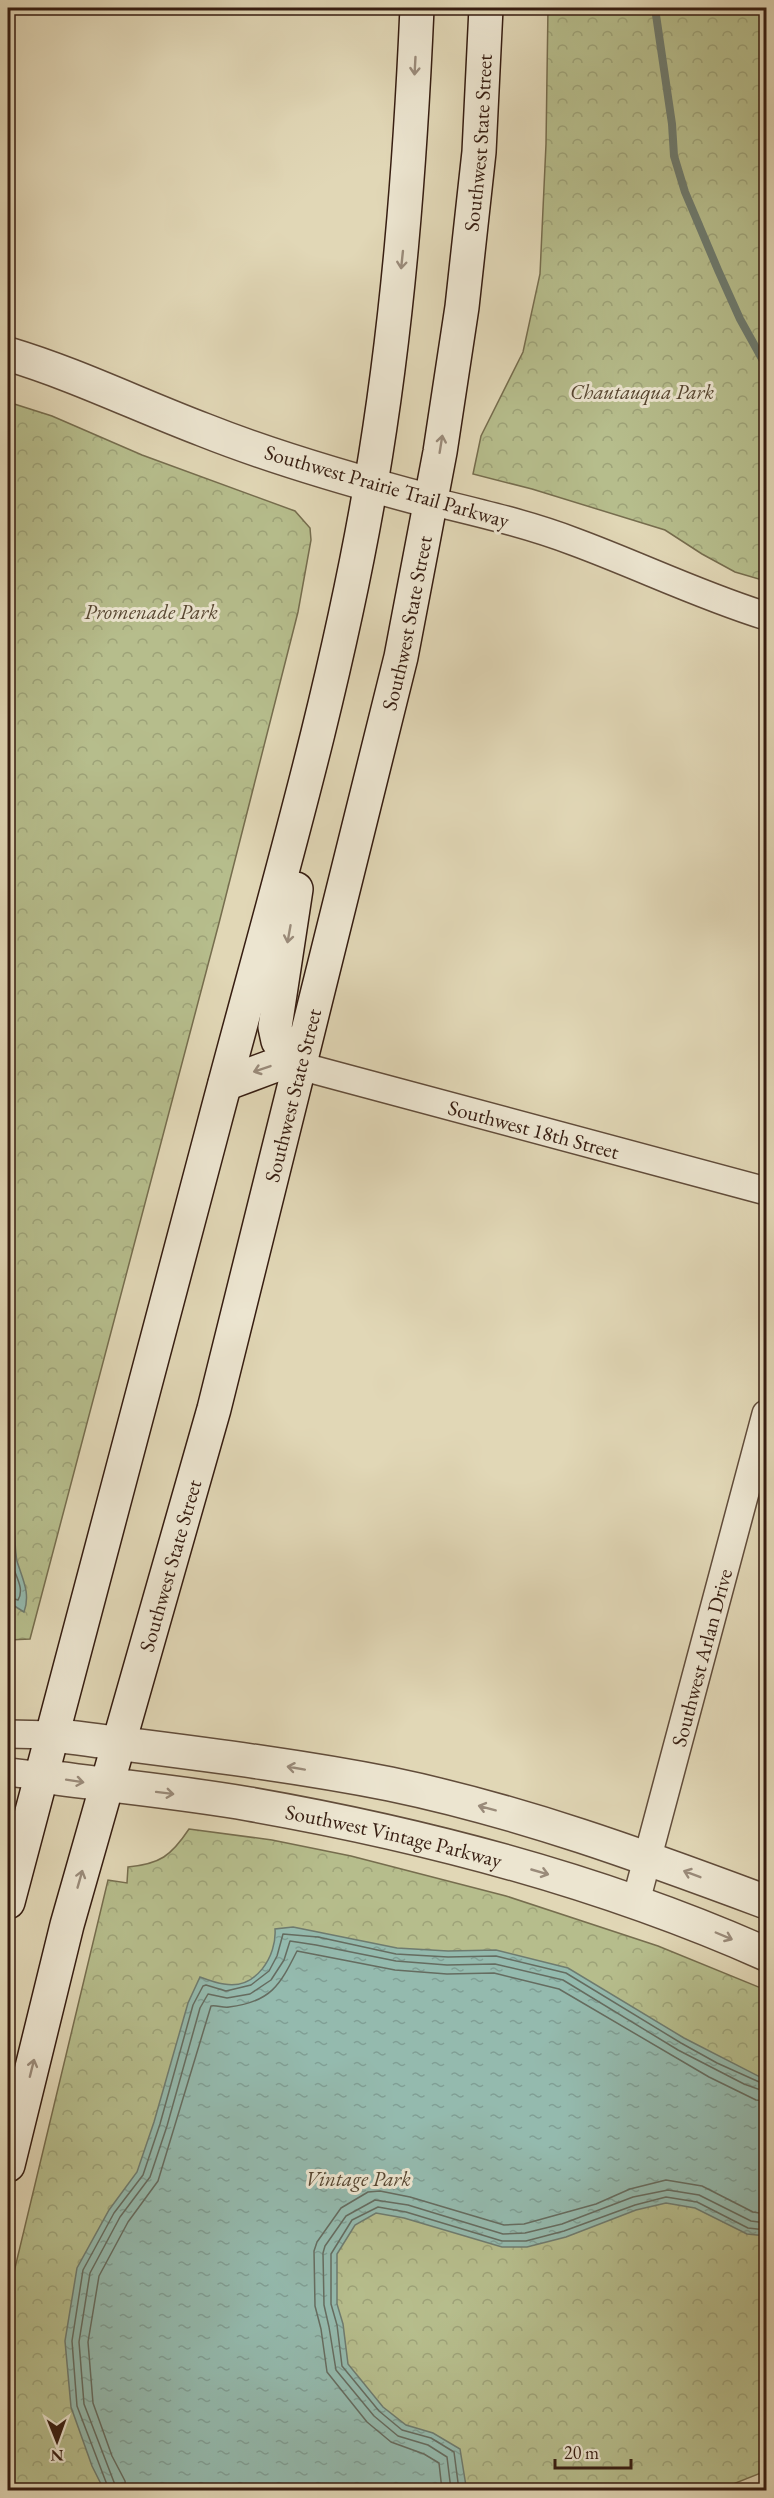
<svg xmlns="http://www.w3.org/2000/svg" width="774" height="2498" viewBox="0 0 774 2498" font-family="'EB Garamond',serif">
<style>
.park{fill:url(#park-crowns);stroke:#766d4e;stroke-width:1.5}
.water{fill:url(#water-ripples);stroke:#6e7b6f;stroke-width:1.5}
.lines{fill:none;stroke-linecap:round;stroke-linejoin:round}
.shore{stroke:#656c60;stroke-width:1.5}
.stream{stroke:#6e7b6f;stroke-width:8}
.minor-casing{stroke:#614c3a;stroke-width:30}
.tertiary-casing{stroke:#614c3a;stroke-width:36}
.secondary-casing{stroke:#361d11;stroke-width:36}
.minor{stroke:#ece5d0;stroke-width:27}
.tertiary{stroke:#ece5d0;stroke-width:33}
.secondary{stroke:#ece5d0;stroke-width:33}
.oneway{stroke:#9a8b7a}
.labels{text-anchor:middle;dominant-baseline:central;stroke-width:6;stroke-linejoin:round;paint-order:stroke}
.street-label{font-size:21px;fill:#361d11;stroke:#ece5d0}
.park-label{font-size:21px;font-style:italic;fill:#564530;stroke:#ece5d0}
</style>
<defs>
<pattern id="park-crowns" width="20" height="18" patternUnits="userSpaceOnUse" patternTransform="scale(1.5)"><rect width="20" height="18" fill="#b6bd8c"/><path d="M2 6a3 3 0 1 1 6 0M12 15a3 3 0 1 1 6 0" fill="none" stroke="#9da278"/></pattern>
<pattern id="water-ripples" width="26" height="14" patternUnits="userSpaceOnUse" patternTransform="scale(1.5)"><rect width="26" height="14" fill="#94baae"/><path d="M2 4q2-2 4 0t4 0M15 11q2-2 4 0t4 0" fill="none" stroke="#809f95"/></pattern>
</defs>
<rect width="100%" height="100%" fill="#e1d7b6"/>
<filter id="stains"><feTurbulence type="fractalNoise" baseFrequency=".00333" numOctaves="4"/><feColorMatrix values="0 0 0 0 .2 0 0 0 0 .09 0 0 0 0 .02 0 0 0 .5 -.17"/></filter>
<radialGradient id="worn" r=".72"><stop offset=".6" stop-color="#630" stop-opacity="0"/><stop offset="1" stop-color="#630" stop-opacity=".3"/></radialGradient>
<path class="park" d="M 548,8 L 766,8 L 766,581 L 735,572 L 702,554 L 665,530 L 532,489 L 473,474 L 481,436 L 523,352 L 540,274 L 546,144 Z
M 8,402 L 52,416 L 142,455 L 295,511 L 310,528 L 311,540 L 298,612 L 219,923 L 30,1639 L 8,1640 Z
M 189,1829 L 272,1840 L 351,1856 L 506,1896 L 658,1946 L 766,1990 L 766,2471 L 718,2490 L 8,2490 L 8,2297 L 108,1880 L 127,1883 L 128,1867 C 160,1864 171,1856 189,1829 Z"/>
<path class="water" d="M 8,1509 C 18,1526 13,1542 17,1561 C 22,1578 31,1593 24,1612 L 8,1602 Z
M 293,1927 L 397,1948 L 448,1951 L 496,1950 L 568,1968 L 684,2038 L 766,2080 L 766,2236 L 747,2234 L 695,2208 L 666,2203 L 636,2210 L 566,2237 L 527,2247 L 502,2247 L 404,2218 L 376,2213 L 355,2225 L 337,2254 L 337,2304 L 343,2324 L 348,2364 L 383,2407 L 406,2425 L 433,2433 L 460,2449 L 466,2486 L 463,2490 L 104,2490 L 92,2466 L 71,2407 L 65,2341 L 77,2268 L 109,2210 L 137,2172 L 154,2122 L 188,2003 L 200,1977 C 208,1980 216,1983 224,1984 C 256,1990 277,1956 275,1929 Z"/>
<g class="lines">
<path class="shore" d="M 8,1523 C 12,1534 10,1546 11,1558 C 12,1572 26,1587 18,1600 L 8,1597
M 109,2490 L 77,2406 L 72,2341 L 83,2270 L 114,2213 L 143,2175 L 160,2124 L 193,2005 L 203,1986 L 206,1985 L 226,1991 L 251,1985 L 269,1971 L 277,1956 L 283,1934 L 318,1937 L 396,1954 L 448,1957 L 496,1956 L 566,1973 L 681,2043 L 717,2063 L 766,2085
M 117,2490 L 84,2404 L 79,2342 L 90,2273 L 120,2217 L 150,2177 L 167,2126 L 200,2008 L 208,1994 L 227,1998 L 250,1994 L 271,1980 L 284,1960 L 290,1941 L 316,1945 L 396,1961 L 447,1965 L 495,1964 L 563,1980 L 678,2050 L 744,2084 L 766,2092
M 126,2490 L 125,2481 L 112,2456 L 93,2403 L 88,2342 L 99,2276 L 128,2222 L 158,2181 L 211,2006 C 217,2005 223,2008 229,2007 C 271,2002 280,1985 297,1951 L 395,1970 L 447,1974 L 494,1973 L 559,1989 L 709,2077 L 756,2100 L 766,2101
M 442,2490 L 439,2463 L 424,2454 L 391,2442 L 367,2422 L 327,2372 L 321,2329 L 315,2306 L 314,2251 L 317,2242 L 341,2208 L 368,2192 L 380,2191 L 410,2197 L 504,2225 L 524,2224 L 596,2204 L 630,2189 L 666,2180 L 702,2186 L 753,2212 L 766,2214
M 451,2490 L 447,2457 L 428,2445 L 398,2436 L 374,2416 L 336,2370 L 329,2327 L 324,2305 L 323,2253 L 325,2246 L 346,2216 L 375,2200 L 408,2205 L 503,2234 L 525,2233 L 562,2224 L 633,2197 L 668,2190 L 699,2195 L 751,2221 L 766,2223
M 459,2490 L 454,2452 L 431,2438 L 402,2430 L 379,2411 L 342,2366 L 337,2325 L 331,2304 L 331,2254 L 352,2220 L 378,2207 L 406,2212 L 502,2241 L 526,2241 L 564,2231 L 635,2205 L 666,2197 L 697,2202 L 748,2228 L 766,2230"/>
<path class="stream" d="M 655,8 L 672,124 L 674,156 L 685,192 L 718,270 L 740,319 L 766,366"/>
<defs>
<g id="minor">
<path d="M 430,501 C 479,513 528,524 575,542 C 640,566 701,596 766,616"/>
<path id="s1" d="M 300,1066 L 766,1191"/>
<path d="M 8,1734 L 54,1735"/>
<path d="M 8,1772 L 42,1776"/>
<path id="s2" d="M 636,1901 L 766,1414"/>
</g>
<g id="tertiary">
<path d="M 8,354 C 75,374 138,405 204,430 C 277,459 354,481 430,501"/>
<path d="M 54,1735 C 166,1750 279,1762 390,1784 C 520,1811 643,1856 766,1902"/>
<path id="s3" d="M 42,1776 C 111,1786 180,1792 249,1804 C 426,1835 602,1881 766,1954"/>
</g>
<g id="secondary">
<path d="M 296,889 L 275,1027 L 278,1041 L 300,1066"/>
<path d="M 225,1084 L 276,1065 L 300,1066"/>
<path d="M 8,1902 C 77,1644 144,1386 213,1128 C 269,915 334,701 371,483 C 398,325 410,167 417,8"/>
<path id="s4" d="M 8,2165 L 67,1925 L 214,1409 L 401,657 L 440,452 L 462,307 L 479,152 L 486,8"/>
</g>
</defs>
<use href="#minor" class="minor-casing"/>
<use href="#tertiary" class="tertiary-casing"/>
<use href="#secondary" class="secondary-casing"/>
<use href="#minor" class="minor"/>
<use href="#tertiary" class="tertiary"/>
<use href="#secondary" class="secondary"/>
</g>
<defs><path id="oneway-shaft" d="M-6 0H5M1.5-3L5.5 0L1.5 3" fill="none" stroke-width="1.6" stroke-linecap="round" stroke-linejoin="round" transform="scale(1.5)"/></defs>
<g class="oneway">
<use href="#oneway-shaft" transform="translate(415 66) rotate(93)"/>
<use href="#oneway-shaft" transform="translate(402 260) rotate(96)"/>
<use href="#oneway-shaft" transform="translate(441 444) rotate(-81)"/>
<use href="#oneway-shaft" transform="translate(289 934) rotate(100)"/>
<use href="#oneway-shaft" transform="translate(262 1069) rotate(161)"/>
<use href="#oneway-shaft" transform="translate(296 1768) rotate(-170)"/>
<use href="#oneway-shaft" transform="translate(75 1781) rotate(9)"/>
<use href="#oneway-shaft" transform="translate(165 1793) rotate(7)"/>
<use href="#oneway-shaft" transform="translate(487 1808) rotate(-165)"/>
<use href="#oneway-shaft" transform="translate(540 1872) rotate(16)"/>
<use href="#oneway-shaft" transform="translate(692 1874) rotate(-159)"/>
<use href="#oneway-shaft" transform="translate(80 1879) rotate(-74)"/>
<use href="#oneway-shaft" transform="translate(724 1936) rotate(23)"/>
<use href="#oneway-shaft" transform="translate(32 2068) rotate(-76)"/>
</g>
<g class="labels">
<g class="street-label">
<text stroke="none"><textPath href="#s4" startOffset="2079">Southwest State Street</textPath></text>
<text transform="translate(387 486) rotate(16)">Southwest Prairie Trail Parkway</text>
<text stroke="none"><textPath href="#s4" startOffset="1593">Southwest State Street</textPath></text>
<text stroke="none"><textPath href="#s4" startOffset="1107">Southwest State Street</textPath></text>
<text stroke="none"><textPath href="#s1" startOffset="242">Southwest 18th Street</textPath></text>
<text stroke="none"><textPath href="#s4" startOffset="621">Southwest State Street</textPath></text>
<text stroke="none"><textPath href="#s2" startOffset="252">Southwest Arlan Drive</textPath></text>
<text stroke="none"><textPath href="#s3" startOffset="357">Southwest Vintage Parkway</textPath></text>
</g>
<g class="park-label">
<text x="642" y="391">Chautauqua Park</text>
<text x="151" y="611">Promenade Park</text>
<text x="358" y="2178">Vintage Park</text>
</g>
</g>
<rect width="774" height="2498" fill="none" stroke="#e1d7b6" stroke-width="30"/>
<rect x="9" y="9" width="756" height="2480" fill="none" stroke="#361d11" stroke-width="3"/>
<rect x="15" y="15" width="744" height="2468" fill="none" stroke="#361d11" stroke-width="1.5"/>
<g transform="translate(57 2441) rotate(179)" stroke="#ece5d0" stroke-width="4.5" paint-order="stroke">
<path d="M0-4.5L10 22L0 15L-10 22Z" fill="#361d11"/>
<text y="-9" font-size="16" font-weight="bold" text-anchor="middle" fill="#361d11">N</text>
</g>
<path d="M555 2459v9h76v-9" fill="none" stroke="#361d11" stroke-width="3"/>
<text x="564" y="2459" font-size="18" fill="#361d11" stroke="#ece5d0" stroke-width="4.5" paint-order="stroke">20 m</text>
<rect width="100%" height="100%" filter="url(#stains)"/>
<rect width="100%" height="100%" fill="url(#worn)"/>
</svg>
